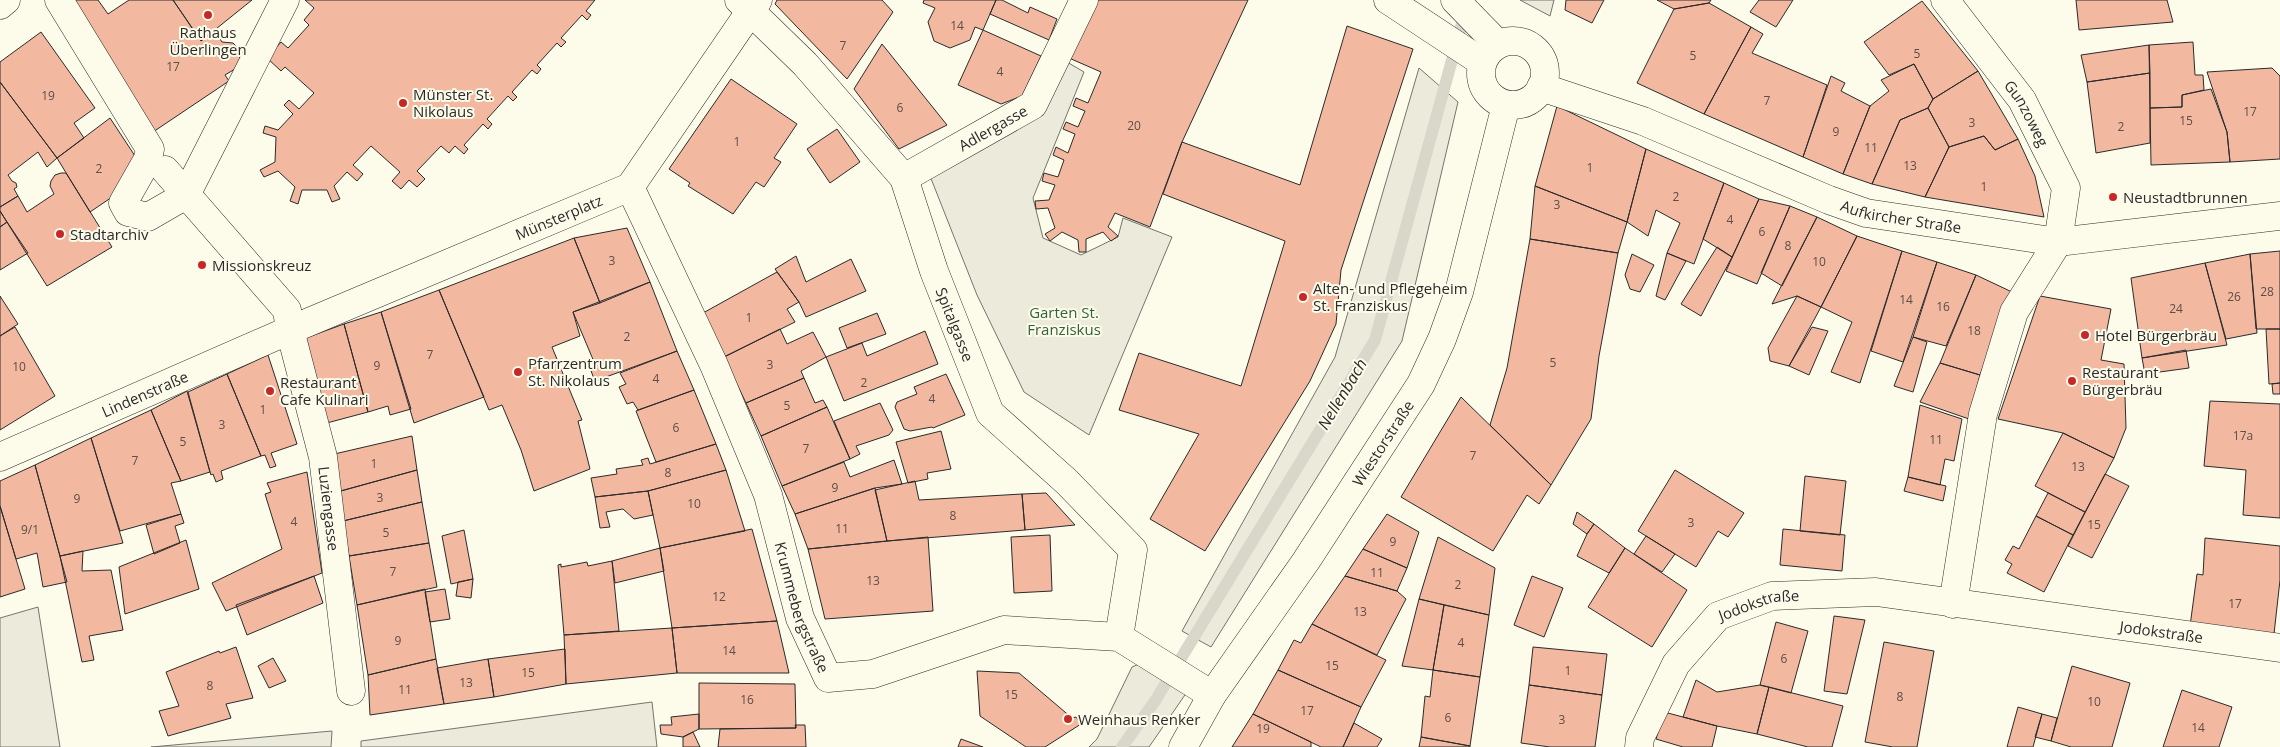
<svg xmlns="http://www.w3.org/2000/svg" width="2280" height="747" viewBox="0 0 2280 747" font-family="'Open Sans',sans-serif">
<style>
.green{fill:#ecebdb;stroke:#74746e}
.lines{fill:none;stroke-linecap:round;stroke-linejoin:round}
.stream{stroke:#d8d7c9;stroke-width:12}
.building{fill:#f2b8a0;stroke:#2b2b2b}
.street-casing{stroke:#2b2b2b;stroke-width:29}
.secondary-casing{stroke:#2b2b2b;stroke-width:29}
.street{stroke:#fdfbea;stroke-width:28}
.secondary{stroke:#fdfbea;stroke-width:28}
.poi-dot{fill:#c62828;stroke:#fdfbea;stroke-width:2}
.labels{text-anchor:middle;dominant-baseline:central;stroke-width:4;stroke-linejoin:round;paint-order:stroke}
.number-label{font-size:12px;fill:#5d4e48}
.poi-label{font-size:15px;fill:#2b2b2b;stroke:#fdfbea;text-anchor:start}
.street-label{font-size:15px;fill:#2b2b2b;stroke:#fdfbea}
.park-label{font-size:15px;fill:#34623c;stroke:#fdfbea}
.water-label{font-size:16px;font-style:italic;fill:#2b2b2b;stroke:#fdfbea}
</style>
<rect width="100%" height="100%" fill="#fdfbea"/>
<path class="green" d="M 1520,0 L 1554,0 L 1550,16 Z
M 1067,62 L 1084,72 L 1033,198 L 1043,238 L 1081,255 L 1118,237 L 1123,218 L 1172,237 L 1089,435 L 1024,392 L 977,295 L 930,176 Z
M 1419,68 L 1458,102 L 1402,341 L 1211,647 L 1182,631 L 1335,357 Z
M 38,607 L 60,747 L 0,747 L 0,618 Z
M 1148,660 L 1187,692 L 1149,747 L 1089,747 L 1097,739 L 1132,667 Z
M 652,702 L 657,747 L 361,747 L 361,741 Z
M 332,731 L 331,747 L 151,747 Z"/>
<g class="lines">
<path class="stream" d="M 1122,747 L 1155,701 L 1375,340 L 1466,9"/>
</g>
<path class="building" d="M 75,0 L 98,0 L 108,14 L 129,0 L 173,0 L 201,41 L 214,30 L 222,42 L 233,43 L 237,47 L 240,56 L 239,63 L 235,69 L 225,75 L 229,81 L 153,132 L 69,5 Z
M 173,0 L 252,0 L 201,41 Z
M 305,0 L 595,0 L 586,11 L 591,15 L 587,20 L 582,15 L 561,38 L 566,42 L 561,47 L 557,43 L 537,65 L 541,69 L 537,74 L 532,70 L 512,92 L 517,97 L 513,101 L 508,96 L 487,119 L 492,124 L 488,129 L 483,124 L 464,145 L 468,149 L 464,154 L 455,146 L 449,153 L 441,146 L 417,171 L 425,179 L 417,187 L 409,180 L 401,189 L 392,181 L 400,172 L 371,146 L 353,165 L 363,174 L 357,181 L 347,172 L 334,186 L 340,199 L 332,202 L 327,190 L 302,190 L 298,204 L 290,201 L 295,187 L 278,171 L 264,177 L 260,170 L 275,162 L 276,137 L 263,133 L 265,126 L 278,130 L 293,114 L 284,105 L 289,100 L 299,109 L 314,93 L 285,67 L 281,71 L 267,58 L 281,42 L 288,48 L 309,25 L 304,20 L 314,8 Z
M 777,0 L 882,0 L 893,12 L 847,79 L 775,4 Z
M 924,0 L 996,0 L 983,30 L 975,27 L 970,40 L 950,48 L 934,41 L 928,22 L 935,8 L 923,3 Z
M 996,0 L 1002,0 L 1028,13 L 1030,7 L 1057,19 L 1049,40 L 990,14 Z
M 1096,0 L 1248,0 L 1182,142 L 1150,227 L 1115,213 L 1108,227 L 1118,236 L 1111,241 L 1103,232 L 1086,239 L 1086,252 L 1079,252 L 1078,240 L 1062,232 L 1050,241 L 1045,234 L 1055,228 L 1048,208 L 1036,209 L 1035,201 L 1049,200 L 1055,185 L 1042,181 L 1044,173 L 1058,177 L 1064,160 L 1053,155 L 1056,147 L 1068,153 L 1075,134 L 1063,129 L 1066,122 L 1078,127 L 1085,111 L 1073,106 L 1076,98 L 1088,103 L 1101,72 L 1069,58 Z
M 1566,0 L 1604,0 L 1592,23 L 1565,10 Z
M 1657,0 L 1711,0 L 1709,3 L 1674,9 Z
M 1759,0 L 1793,0 L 1776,27 L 1750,12 Z
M 2076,0 L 2167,0 L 2173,22 L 2079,30 Z
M 1922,1 L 1978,71 L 1933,99 L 1914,64 L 1889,75 L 1864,42 Z
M 1709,3 L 1751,27 L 1704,114 L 1637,83 L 1674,9 Z
M 1347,26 L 1413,49 L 1341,270 L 1336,324 L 1310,381 L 1205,551 L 1150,519 L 1199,434 L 1119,410 L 1139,353 L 1241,386 L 1285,241 L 1163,194 L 1182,142 L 1300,185 Z
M 1751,27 L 1763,34 L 1752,53 L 1827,85 L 1803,157 L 1704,114 Z
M 983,30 L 1041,56 L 1022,96 L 1001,104 L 958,85 Z
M 41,32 L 95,108 L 74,123 L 84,138 L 57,158 L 0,82 L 0,62 Z
M 2193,42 L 2195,75 L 2203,75 L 2204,90 L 2182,95 L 2182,107 L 2150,108 L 2149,45 Z
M 882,44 L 947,125 L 899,149 L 854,89 Z
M 2149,45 L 2150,73 L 2087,82 L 2081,55 Z
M 1914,64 L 1933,99 L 1928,108 L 1900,120 L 1872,184 L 1843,174 L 1870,106 L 1889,91 L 1881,80 Z
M 2272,68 L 2280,76 L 2280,159 L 2230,162 L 2227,132 L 2207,72 Z
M 1978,71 L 2018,139 L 1995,150 L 1984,136 L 1949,147 L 1928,108 L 1933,99 Z
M 2150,73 L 2150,143 L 2096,153 L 2087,82 Z
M 1831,76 L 1845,83 L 1841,91 L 1870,106 L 1843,174 L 1803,157 Z
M 731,79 L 797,124 L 774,158 L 781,162 L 764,187 L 756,182 L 733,214 L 688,186 L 690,183 L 669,169 Z
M 0,82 L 57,158 L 47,167 L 38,152 L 8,175 L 12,181 L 16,183 L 17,187 L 14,189 L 18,196 L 0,207 Z
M 2211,89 L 2227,132 L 2230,162 L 2151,165 L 2150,108 L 2182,107 L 2182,95 Z
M 1557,106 L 1646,149 L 1627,222 L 1535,186 Z
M 1928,108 L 1949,147 L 1925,197 L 1872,184 L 1900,120 Z
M 110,118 L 139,162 L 121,191 L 90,212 L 57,158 Z
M 837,129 L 860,162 L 830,183 L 807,149 Z
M 1984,136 L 1995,150 L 2018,139 L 2035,176 L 2044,217 L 1925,197 L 1949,147 Z
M 1646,149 L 1724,183 L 1694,264 L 1667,253 L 1680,223 L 1656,210 L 1648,236 L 1627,222 Z
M 61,173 L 66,173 L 112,247 L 47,286 L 0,211 L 0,207 L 18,196 L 27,212 L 54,194 L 50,186 L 51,181 L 55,175 Z
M 1724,183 L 1759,199 L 1732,257 L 1703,239 Z
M 1535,186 L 1627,222 L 1618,253 L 1530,239 Z
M 1759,199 L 1790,206 L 1757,284 L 1726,271 Z
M 1790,206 L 1817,217 L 1782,286 L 1761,273 Z
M 0,211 L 7,222 L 0,227 Z
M 1817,217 L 1857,236 L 1821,307 L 1797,296 L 1772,304 Z
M 7,222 L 28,253 L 0,270 L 0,227 Z
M 627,228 L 650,282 L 600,303 L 574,238 Z
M 1857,236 L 1902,251 L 1860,383 L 1831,372 L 1852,322 L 1821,307 Z
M 574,238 L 600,303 L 573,312 L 580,336 L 552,347 L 582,420 L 578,421 L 590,469 L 534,491 L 521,450 L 502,405 L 489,410 L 439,290 Z
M 1530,239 L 1618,253 L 1599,356 L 1591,419 L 1551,485 L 1490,425 L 1507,368 Z
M 1717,247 L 1732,257 L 1701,316 L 1681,304 Z
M 1902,251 L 1937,262 L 1903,362 L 1871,351 Z
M 2280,251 L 2280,329 L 2256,329 L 2250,254 Z
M 1667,253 L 1686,261 L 1665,300 L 1656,296 Z
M 1632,254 L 1654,265 L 1640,292 L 1630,289 L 1625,275 Z
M 2250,254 L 2257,333 L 2226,339 L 2205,263 Z
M 796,256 L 806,282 L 851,259 L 866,291 L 806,317 L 799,302 L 775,269 Z
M 1937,262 L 1976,275 L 1946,346 L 1913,337 Z
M 2205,263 L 2227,345 L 2142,358 L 2131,278 Z
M 777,272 L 799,302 L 787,309 L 795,322 L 724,357 L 703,313 Z
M 1976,275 L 2012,292 L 1980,375 L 1940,363 Z
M 650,282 L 677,351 L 595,381 L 591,371 L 597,369 L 573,312 Z
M 439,290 L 484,397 L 414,423 L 381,312 Z
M 0,296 L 18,324 L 0,336 Z
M 1797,296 L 1821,307 L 1789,366 L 1770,361 L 1768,348 Z
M 2040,296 L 2111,309 L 2101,360 L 2124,364 L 2126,428 L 2114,458 L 2063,433 L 1998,419 Z
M 381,312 L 411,409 L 390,415 L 388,406 L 368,412 L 344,324 Z
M 877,313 L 886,334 L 847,348 L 839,328 Z
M 344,324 L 368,412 L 323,424 L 300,340 Z
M 15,327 L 55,396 L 0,430 L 0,336 Z
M 1812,327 L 1828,331 L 1809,375 L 1789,366 Z
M 780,329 L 787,344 L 813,332 L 826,357 L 801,371 L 804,378 L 746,403 L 724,357 Z
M 2266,329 L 2280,329 L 2280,383 L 2269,384 Z
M 925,331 L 938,364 L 844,401 L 826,357 L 862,343 L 867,356 Z
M 1913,337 L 1927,342 L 1913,392 L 1894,386 Z
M 2186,350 L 2189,368 L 2145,374 L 2142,358 Z
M 677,351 L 694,390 L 638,410 L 633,402 L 627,404 L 619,387 L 626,384 L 620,373 Z
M 268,355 L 297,444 L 271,453 L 276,466 L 270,468 L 265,455 L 261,456 L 227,374 Z
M 1940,363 L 1980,375 L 1969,419 L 1920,402 Z
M 227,374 L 261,456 L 221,471 L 223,479 L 216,482 L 213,474 L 211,475 L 210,472 L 188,392 Z
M 946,374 L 965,415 L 933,428 L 932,427 L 910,431 L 904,429 L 895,407 L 897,402 L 917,394 L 914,387 Z
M 804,378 L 815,403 L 823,400 L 827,407 L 761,436 L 746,403 Z
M 2280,383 L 2280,394 L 2273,394 L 2272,384 Z
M 694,390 L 716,444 L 656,462 L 636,411 Z
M 187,391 L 210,472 L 181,481 L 151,410 Z
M 1461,397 L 1551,485 L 1539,504 L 1527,495 L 1493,551 L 1401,497 Z
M 2210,401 L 2280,404 L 2280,518 L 2243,515 L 2246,470 L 2204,466 Z
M 880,403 L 893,430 L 889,435 L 856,446 L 860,454 L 850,459 L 834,421 Z
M 1920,405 L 1962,419 L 1954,461 L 1945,459 L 1940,485 L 1908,477 Z
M 827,407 L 850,459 L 782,486 L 761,436 Z
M 151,410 L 181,481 L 171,483 L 181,514 L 120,531 L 91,438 Z
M 941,431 L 951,469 L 927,473 L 928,479 L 908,483 L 896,442 Z
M 2063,433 L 2114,458 L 2085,512 L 2035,486 Z
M 412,436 L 417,470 L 337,492 L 330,455 Z
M 91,438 L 123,543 L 60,556 L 35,465 Z
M 716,444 L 726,470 L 648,491 L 595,497 L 591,478 L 617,474 L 616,469 L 643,465 L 641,460 L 648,458 L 650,464 Z
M 894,460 L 902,484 L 875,488 L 795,514 L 782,486 L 844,462 L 850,477 Z
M 35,465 L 67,582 L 43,587 L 37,553 L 16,559 L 0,506 L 0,481 Z
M 417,470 L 422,502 L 343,521 L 337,492 Z
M 726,470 L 745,531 L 660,548 L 648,491 Z
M 1675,470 L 1744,513 L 1728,537 L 1718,531 L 1696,567 L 1638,531 Z
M 307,472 L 322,573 L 226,611 L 212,583 L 282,549 L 265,494 L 271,492 L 267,483 Z
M 2105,474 L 2129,486 L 2092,558 L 2068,546 Z
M 1805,476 L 1846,481 L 1840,535 L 1800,531 Z
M 1908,477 L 1946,486 L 1943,501 L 1904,491 Z
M 915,481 L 919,500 L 1022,494 L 1025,530 L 887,541 L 875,490 Z
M 875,488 L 887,541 L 808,549 L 795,514 Z
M 648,491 L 653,515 L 634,519 L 623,509 L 606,512 L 610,527 L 600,528 L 595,497 Z
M 1046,493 L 1075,525 L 1025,530 L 1022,494 Z
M 2048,493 L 2085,512 L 2073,535 L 2036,516 Z
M 422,502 L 429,543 L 349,556 L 343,521 Z
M 0,506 L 25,589 L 0,597 Z
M 1577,512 L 1594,524 L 1587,534 L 1573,524 Z
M 181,514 L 184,523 L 175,526 L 180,543 L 154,554 L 146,525 Z
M 1387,514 L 1419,532 L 1407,568 L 1363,549 Z
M 2036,516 L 2073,535 L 2044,592 L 2007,573 L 2012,564 L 2005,560 L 2013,546 L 2019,549 Z
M 1594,524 L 1625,548 L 1609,573 L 1577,556 L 1587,534 Z
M 752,529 L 777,621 L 672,628 L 660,548 Z
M 1783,529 L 1845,535 L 1842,571 L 1780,565 Z
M 464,530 L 473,579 L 451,584 L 442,536 Z
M 1050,535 L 1052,591 L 1014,593 L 1011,537 Z
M 1646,536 L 1675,554 L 1662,572 L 1634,554 Z
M 928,537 L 933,611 L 825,619 L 808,549 Z
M 1438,537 L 1495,568 L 1489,615 L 1419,599 Z
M 2205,538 L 2280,546 L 2280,580 L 2274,634 L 2190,626 L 2197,574 L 2203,575 Z
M 186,540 L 199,589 L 125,614 L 119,567 Z
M 429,543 L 437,587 L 357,605 L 349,556 Z
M 660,548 L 664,571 L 615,583 L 612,561 Z
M 1625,548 L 1687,590 L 1652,647 L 1588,607 Z
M 1363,549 L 1407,568 L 1397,591 L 1345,576 Z
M 83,551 L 82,571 L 111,570 L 123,630 L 89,636 L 94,660 L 82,662 L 60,556 Z
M 612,561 L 619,631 L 564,635 L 558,565 L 561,564 L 561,567 L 587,562 L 588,566 Z
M 314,576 L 323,603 L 247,635 L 236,605 Z
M 1345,576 L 1397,591 L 1406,599 L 1377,655 L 1312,624 Z
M 1532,576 L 1563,588 L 1544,637 L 1514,625 Z
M 473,579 L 471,598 L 456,596 L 458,582 Z
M 425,589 L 436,659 L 368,675 L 357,605 Z
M 445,589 L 450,619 L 430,622 L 425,592 Z
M 1419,599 L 1444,605 L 1433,670 L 1402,666 Z
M 1444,605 L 1489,615 L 1480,677 L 1433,670 Z
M 1834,616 L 1865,620 L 1847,694 L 1824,691 Z
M 777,621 L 789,673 L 677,673 L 672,628 Z
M 1776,622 L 1808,631 L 1791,693 L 1760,685 Z
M 1312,624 L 1386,660 L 1361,707 L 1278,670 L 1294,640 L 1301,643 Z
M 672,628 L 677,673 L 566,684 L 564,635 Z
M 1884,642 L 1934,651 L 1917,747 L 1893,747 L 1865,742 Z
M 236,647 L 253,698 L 226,704 L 231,718 L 168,736 L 159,711 L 179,706 L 166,672 L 219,651 L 220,653 Z
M 1533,647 L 1607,654 L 1602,695 L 1529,685 Z
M 565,649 L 566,684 L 494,697 L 488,659 Z
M 273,658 L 286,681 L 269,688 L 258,666 Z
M 436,659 L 444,704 L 370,715 L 368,675 Z
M 488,659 L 494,697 L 444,704 L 437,668 Z
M 2072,666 L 2130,683 L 2112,747 L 2071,747 L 2051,741 Z
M 1278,670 L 1361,707 L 1343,747 L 1321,747 L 1253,714 Z
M 1433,670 L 1480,677 L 1470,746 L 1421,737 L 1425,696 L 1430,697 Z
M 977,671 L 1019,673 L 1072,718 L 1076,717 L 1081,724 L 1045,747 L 1026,747 L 980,716 Z
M 1696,680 L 1717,692 L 1760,685 L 1769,687 L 1757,734 L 1717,726 L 1683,717 Z
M 699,683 L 795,684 L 796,728 L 699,729 Z
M 1529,685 L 1602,695 L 1595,747 L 1550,747 L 1521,743 Z
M 1769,687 L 1843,706 L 1832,747 L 1808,747 L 1757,734 Z
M 2182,690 L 2232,707 L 2219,747 L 2163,747 Z
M 2018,707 L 2042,714 L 2033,747 L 2007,747 Z
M 1664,712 L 1717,726 L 1712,747 L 1683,747 L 1656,739 Z
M 699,714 L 699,729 L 683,737 L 661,734 L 660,725 L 672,725 L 671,717 Z
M 1253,714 L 1311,742 L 1311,747 L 1232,747 Z
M 2042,714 L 2057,718 L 2051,741 L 2035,737 Z
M 1354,723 L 1382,739 L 1377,747 L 1343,747 Z
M 795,725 L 805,725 L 806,747 L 718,747 L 720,729 L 796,728 Z
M 693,732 L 700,747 L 683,747 L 683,737 Z
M 1421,737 L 1470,746 L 1470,747 L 1419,747 Z
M 961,739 L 983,747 L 958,747 Z"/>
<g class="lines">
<defs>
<g id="street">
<path d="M 59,0 L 150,149 L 148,159 L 123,203 L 128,212 L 148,217 L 186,195 L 285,0"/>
<path id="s1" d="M 739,0 L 805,64 L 904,178 L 934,271 L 990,413 L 1067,482 L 1133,550 L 1119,637"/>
<path id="s2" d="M 1945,0 L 2022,100 L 2066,188 L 2058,242 L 2014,312 L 1983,414 L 1953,604"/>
<path d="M 0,5 L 6,0"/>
<path id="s3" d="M 165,170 L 287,310 L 290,330 L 323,457 L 351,691"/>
<path id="s4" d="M 904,178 L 1033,105 L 1084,0"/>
<path id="s5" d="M 630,187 L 714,365 L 768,495 L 800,618 L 828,678 L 873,674 L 1004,630 L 1119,637 L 1212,695"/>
<path id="s6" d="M 0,457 L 290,330 L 630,187 L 758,0"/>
<path id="s7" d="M 1639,747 L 1640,738 L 1676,664 L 1718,616 L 1772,596 L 1876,592 L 2280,648"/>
</g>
<g id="secondary">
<path d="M 1388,0 L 1482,62"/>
<path d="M 1455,0 L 1498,44"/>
<circle cx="1513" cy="73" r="32"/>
<path id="s8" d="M 1541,87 L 1643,121 L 1829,200 L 1866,213 L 2058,242 L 2280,216"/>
<path id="s9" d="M 1183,747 L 1212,695 L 1306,561 L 1421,384 L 1442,339 L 1459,292 L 1506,105"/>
</g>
</defs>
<use href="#street" class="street-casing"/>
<use href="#secondary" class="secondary-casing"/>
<use href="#street" class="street"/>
<use href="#secondary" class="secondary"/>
</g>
<g class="poi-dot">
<circle cx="208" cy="15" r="5"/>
<circle cx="403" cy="103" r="5"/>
<circle cx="2113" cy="197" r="5"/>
<circle cx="60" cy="234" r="5"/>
<circle cx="202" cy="265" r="5"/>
<circle cx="1303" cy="297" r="5"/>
<circle cx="2085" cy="335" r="5"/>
<circle cx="518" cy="372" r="5"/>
<circle cx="2072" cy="381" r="5"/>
<circle cx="270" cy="391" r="5"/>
<circle cx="1068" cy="719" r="5"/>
</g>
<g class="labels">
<g class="number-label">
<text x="957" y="25">14</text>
<text x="843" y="45">7</text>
<text x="1917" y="53">5</text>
<text x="1693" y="55">5</text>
<text x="173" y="66">17</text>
<text x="1000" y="71">4</text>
<text x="48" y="95">19</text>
<text x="1767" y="100">7</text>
<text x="900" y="107">6</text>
<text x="2250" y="111">17</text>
<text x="2186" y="120">15</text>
<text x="1972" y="122">3</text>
<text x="1134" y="125">20</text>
<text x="2121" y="126">2</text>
<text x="1836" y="131">9</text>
<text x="737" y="141">1</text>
<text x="1871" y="147">11</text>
<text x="1910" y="165">13</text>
<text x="1590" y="167">1</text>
<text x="99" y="168">2</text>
<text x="1984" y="186">1</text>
<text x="1676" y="196">2</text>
<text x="1557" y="204">3</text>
<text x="1730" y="219">4</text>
<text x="1762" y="231">6</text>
<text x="1788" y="245">8</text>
<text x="612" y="260">3</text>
<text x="1819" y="261">10</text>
<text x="2267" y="291">28</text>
<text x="2234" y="296">26</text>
<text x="1906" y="299">14</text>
<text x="1943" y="306">16</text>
<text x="2176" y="308">24</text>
<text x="749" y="317">1</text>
<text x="1974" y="330">18</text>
<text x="627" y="336">2</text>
<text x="430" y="354">7</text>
<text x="1553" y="362">5</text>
<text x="770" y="364">3</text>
<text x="377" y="365">9</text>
<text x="19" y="366">10</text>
<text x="656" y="378">4</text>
<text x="864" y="382">2</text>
<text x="932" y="398">4</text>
<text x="787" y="405">5</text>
<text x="263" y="409">1</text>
<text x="222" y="424">3</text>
<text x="676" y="427">6</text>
<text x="2243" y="435">17a</text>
<text x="1936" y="439">11</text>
<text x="183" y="441">5</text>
<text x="806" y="448">7</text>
<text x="1473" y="455">7</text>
<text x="135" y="460">7</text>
<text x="374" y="463">1</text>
<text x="2078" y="466">13</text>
<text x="668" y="472">8</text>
<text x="835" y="487">9</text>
<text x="380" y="497">3</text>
<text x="77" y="498">9</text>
<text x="694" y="503">10</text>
<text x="953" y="515">8</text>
<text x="294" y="521">4</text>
<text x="1691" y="522">3</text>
<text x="2094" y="524">15</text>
<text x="842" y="528">11</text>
<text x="30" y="529">9/1</text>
<text x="386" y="532">5</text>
<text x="1393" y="541">9</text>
<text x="393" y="571">7</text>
<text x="1377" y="572">11</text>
<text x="873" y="580">13</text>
<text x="1458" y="584">2</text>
<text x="719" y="596">12</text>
<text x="2235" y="603">17</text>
<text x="1360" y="611">13</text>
<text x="398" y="640">9</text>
<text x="1461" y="642">4</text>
<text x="729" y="650">14</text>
<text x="1784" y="658">6</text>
<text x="1332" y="665">15</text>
<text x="1568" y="670">1</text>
<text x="528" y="672">15</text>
<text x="466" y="682">13</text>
<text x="210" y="685">8</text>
<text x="405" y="689">11</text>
<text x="1011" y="694">15</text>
<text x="1900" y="696">8</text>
<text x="747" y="699">16</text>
<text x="2094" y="701">10</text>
<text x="1307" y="710">17</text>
<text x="1448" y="717">6</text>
<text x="1562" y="719">3</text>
<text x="2198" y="727">14</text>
<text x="1263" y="728">19</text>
</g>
<g class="poi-label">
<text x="208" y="32" text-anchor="middle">Rathaus<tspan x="208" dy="17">Überlingen</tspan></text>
<text x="413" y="94">Münster St.<tspan x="413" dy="17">Nikolaus</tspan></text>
<text x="2123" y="197">Neustadtbrunnen</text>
<text x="70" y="234">Stadtarchiv</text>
<text x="212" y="265">Missionskreuz</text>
<text x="1313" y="288">Alten- und Pflegeheim<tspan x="1313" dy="17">St. Franziskus</tspan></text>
<text x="2095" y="335">Hotel Bürgerbräu</text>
<text x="528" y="363">Pfarrzentrum<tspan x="528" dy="17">St. Nikolaus</tspan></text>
<text x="2082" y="372">Restaurant<tspan x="2082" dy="17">Bürgerbräu</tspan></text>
<text x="280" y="382">Restaurant<tspan x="280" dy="17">Cafe Kulinari</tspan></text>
<text x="1078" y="719">Weinhaus Renker</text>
</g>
<g class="street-label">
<text stroke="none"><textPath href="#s2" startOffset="140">Gunzoweg</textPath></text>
<text stroke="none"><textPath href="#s4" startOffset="102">Adlergasse</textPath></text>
<text stroke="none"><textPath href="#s8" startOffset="384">Aufkircher Straße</textPath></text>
<text stroke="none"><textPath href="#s6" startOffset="608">Münsterplatz</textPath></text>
<text stroke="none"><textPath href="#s1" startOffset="398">Spitalgasse</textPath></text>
<text stroke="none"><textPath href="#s6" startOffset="158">Lindenstraße</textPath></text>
<text stroke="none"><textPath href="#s9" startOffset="364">Wiestorstraße</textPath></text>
<text stroke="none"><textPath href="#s3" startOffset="389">Luziengasse</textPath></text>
<text stroke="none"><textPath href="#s5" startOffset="455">Krummebergstraße</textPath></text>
<text stroke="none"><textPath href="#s7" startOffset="198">Jodokstraße</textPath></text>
<text stroke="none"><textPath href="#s7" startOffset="605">Jodokstraße</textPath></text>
</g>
<g class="park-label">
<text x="1064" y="312">Garten St.<tspan x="1064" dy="17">Franziskus</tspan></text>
</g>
<g class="water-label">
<text transform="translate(1342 394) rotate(-59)">Nellenbach</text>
</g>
</g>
</svg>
